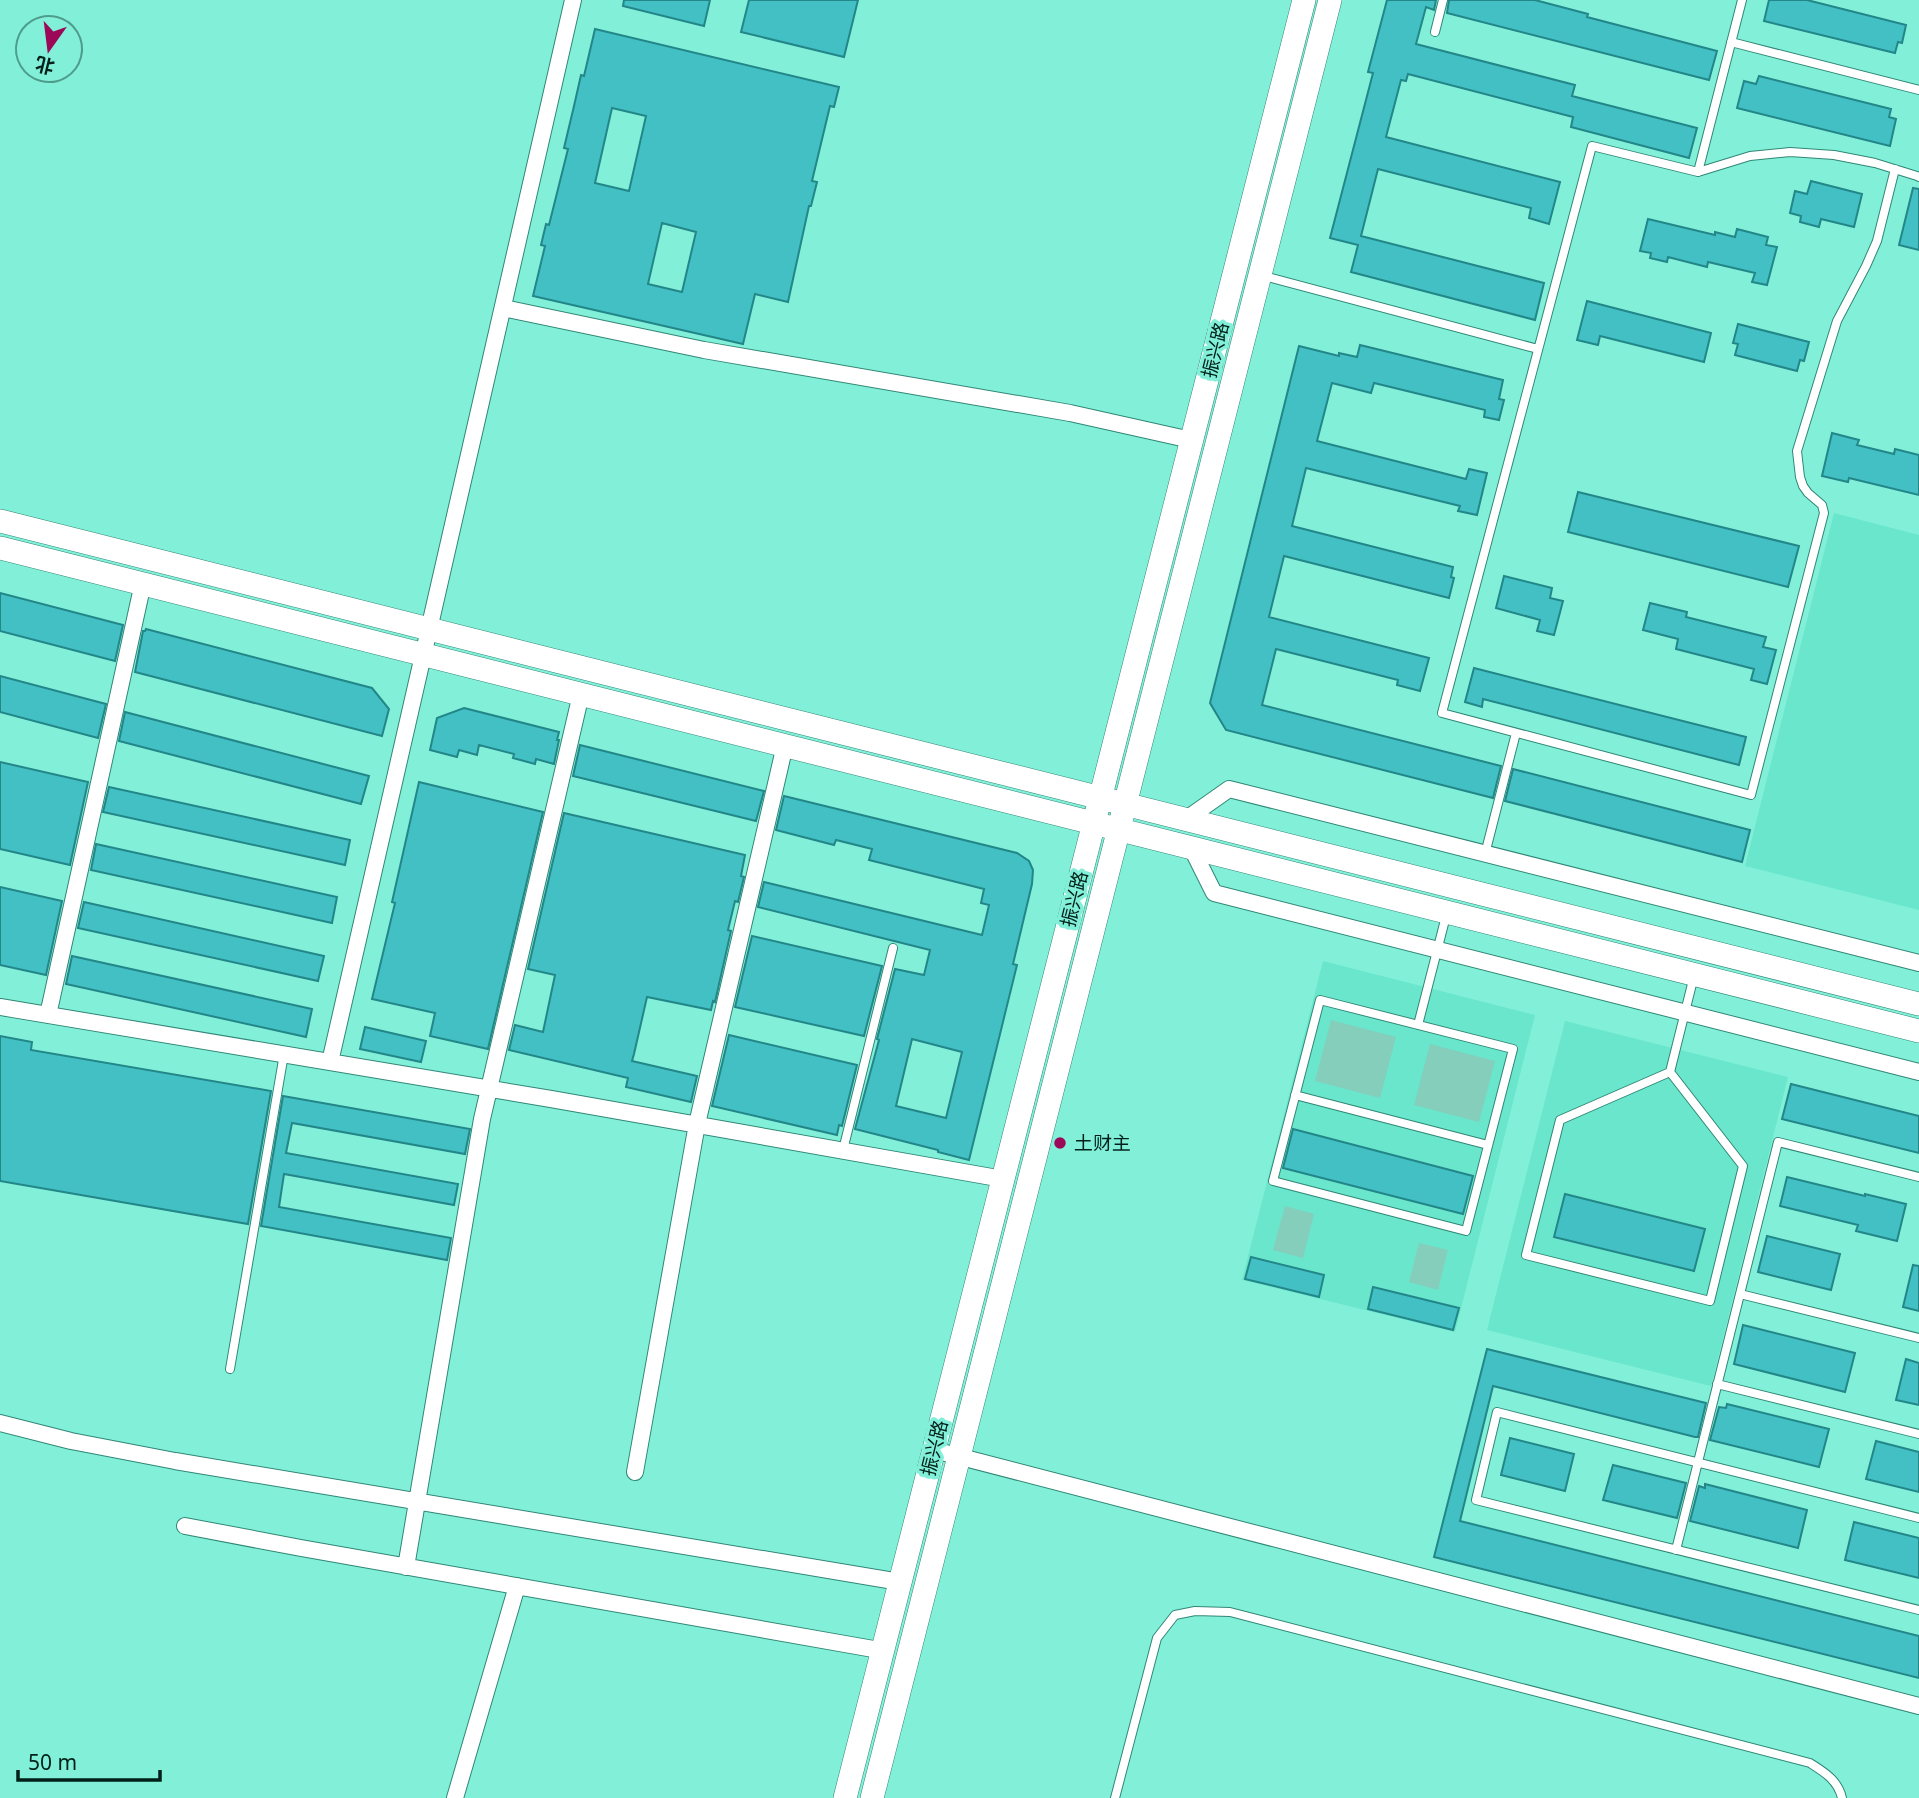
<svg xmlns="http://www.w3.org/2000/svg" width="1919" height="1798" viewBox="0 0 1919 1798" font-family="'Noto Sans','Noto Sans SC',sans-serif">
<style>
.built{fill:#69e6cb}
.green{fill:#85cebc}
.building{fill:#42c0c3;stroke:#238688;stroke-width:2;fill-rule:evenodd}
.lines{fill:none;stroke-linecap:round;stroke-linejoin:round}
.lane-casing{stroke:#308776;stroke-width:10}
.street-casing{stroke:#308776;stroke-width:18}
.secondary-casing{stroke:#308776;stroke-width:24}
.lane{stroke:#fff;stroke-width:8}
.street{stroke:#fff;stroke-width:16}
.secondary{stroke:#fff;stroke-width:23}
.poi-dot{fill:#9b0857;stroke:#82f0d8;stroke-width:2.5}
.labels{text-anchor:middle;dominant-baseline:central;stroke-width:7;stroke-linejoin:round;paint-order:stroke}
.street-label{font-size:19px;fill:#002019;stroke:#82f0d8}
.poi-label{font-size:19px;fill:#002019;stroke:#82f0d8;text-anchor:start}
</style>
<rect width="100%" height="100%" fill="#82f0d8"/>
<path class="built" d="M 1834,513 L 1919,535 L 1919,910 L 1745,866 Z
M 1323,961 L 1535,1015 L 1455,1332 L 1242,1280 Z
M 1565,1021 L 1788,1077 L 1711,1386 L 1487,1330 Z"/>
<path class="green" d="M 1331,1020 L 1396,1037 L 1380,1098 L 1315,1081 Z
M 1430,1044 L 1495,1061 L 1479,1122 L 1414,1105 Z
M 1285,1206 L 1314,1214 L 1303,1258 L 1273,1250 Z
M 1419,1243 L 1448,1250 L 1438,1290 L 1409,1282 Z"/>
<path class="building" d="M 624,0 L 710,0 L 704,26 L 623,6 Z
M 749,0 L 858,0 L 844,57 L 741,32 Z
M 1387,0 L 1436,0 L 1434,10 L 1426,7 L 1416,44 L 1575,85 L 1572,96 L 1697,128 L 1689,158 L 1571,127 L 1573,117 L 1408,74 L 1406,81 L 1401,80 L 1386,137 L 1560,182 L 1549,224 L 1529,218 L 1531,208 L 1378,169 L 1361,236 L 1544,283 L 1535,320 L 1351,272 L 1358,245 L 1330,238 L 1373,73 L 1368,72 Z
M 1449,0 L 1535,0 L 1588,14 L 1587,17 L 1717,51 L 1709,80 L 1447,13 Z
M 1769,0 L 1807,0 L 1906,25 L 1902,43 L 1898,42 L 1895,53 L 1764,21 Z
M 595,29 L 839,87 L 834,107 L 830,106 L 812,181 L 817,182 L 811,206 L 809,206 L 788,302 L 755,294 L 743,344 L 533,296 L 545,246 L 541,245 L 546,224 L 549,225 L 568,149 L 564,148 L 574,106 L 581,75 L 584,76 ZM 612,108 L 646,116 L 629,191 L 595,183 ZM 662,223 L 696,232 L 682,292 L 648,284 Z
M 1759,76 L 1891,109 L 1889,117 L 1896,119 L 1890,146 L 1737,108 L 1744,81 L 1756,84 Z
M 1811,181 L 1862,194 L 1854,227 L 1821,219 L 1819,227 L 1800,222 L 1801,216 L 1790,213 L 1795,191 L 1807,194 Z
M 1913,188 L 1919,189 L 1919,250 L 1899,245 Z
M 1648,219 L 1715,235 L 1715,232 L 1735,237 L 1737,229 L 1768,237 L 1766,245 L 1777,247 L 1767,285 L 1752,282 L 1755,273 L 1708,262 L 1707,267 L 1668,257 L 1667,262 L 1650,258 L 1651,253 L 1640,251 Z
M 1587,301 L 1711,333 L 1704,362 L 1600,336 L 1598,345 L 1577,340 Z
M 1738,324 L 1809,342 L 1804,361 L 1800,360 L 1797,371 L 1735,355 L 1738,344 L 1733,343 Z
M 1360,345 L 1503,380 L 1499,399 L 1504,400 L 1499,420 L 1484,417 L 1485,410 L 1374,383 L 1371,393 L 1332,383 L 1317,441 L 1466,479 L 1469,469 L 1487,473 L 1477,515 L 1458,511 L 1460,506 L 1306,468 L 1292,526 L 1453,567 L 1451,577 L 1454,578 L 1449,598 L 1284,556 L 1269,617 L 1429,658 L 1420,691 L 1397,685 L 1398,680 L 1276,649 L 1262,705 L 1501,766 L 1493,798 L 1226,730 L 1210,703 L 1299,346 L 1339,356 L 1339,353 L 1357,357 Z
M 1832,433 L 1859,440 L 1857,445 L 1894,454 L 1895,449 L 1919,455 L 1919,495 L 1849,478 L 1848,482 L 1822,476 Z
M 1578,492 L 1799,546 L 1788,587 L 1568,532 Z
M 1504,576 L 1552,588 L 1550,598 L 1563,601 L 1554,635 L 1537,631 L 1540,620 L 1496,608 Z
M 0,593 L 123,625 L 115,661 L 0,631 Z
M 1650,603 L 1687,612 L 1686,617 L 1766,637 L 1763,647 L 1776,650 L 1767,684 L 1751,680 L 1754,669 L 1676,649 L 1678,639 L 1643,630 Z
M 146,629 L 372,688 L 389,709 L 382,736 L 135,672 L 143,631 L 145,631 Z
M 1474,668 L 1746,737 L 1739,765 L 1483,699 L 1482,707 L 1465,702 Z
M 0,676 L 106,704 L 98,738 L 0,712 Z
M 464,708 L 559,732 L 557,740 L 559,740 L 554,764 L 536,759 L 535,764 L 513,758 L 514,754 L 479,745 L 477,755 L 459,750 L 457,757 L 430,750 L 437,718 Z
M 125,712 L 369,776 L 361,804 L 119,741 Z
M 580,745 L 764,791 L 756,821 L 573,776 Z
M 0,762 L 88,782 L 70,865 L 0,849 Z
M 1513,769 L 1750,830 L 1742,862 L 1505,801 Z
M 419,782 L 543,812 L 488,1049 L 430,1036 L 435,1013 L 372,999 L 395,903 L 392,902 Z
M 109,787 L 350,840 L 345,865 L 103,812 Z
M 784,796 L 1017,853 L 1029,861 L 1033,870 L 1032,884 L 1013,964 L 1017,965 L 969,1160 L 938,1152 L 938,1150 L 855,1129 L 879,1040 L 877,1039 L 895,969 L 924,975 L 930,950 L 758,907 L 764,882 L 982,935 L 989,905 L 981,903 L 984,889 L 869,860 L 872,849 L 836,840 L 834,845 L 776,830 ZM 912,1039 L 962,1052 L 946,1118 L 896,1106 Z
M 564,813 L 745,855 L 741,876 L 744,877 L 738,902 L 735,901 L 728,930 L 731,931 L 715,1002 L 713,1001 L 711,1010 L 647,997 L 634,1054 L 632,1061 L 697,1076 L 691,1102 L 626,1087 L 628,1078 L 509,1050 L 515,1025 L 543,1032 L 555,975 L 528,969 Z
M 96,844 L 337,897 L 332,923 L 91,870 Z
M 0,887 L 62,901 L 46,975 L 0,965 Z
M 84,902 L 324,956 L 318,981 L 78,928 Z
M 752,936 L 882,966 L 864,1036 L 735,1007 Z
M 72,956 L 312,1009 L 306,1037 L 66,984 Z
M 365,1027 L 426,1041 L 421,1062 L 360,1049 Z
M 729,1035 L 857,1065 L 842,1126 L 839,1125 L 837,1135 L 712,1106 Z
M 0,1036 L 32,1042 L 31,1050 L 271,1091 L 248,1224 L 0,1181 Z
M 1791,1084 L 1919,1116 L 1919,1153 L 1782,1119 Z
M 283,1096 L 470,1129 L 465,1154 L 292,1123 L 286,1153 L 458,1184 L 454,1205 L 284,1174 L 279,1207 L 451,1238 L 447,1260 L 261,1226 Z
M 1293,1129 L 1473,1176 L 1463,1214 L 1283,1168 Z
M 1787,1177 L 1865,1196 L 1865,1194 L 1906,1204 L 1897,1241 L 1856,1231 L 1858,1225 L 1780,1206 Z
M 1565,1194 L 1705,1229 L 1694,1271 L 1554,1237 Z
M 1767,1236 L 1840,1254 L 1831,1290 L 1758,1272 Z
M 1251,1257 L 1324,1275 L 1319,1297 L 1245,1279 Z
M 1913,1265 L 1919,1266 L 1919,1311 L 1903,1307 Z
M 1373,1287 L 1459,1308 L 1453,1330 L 1368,1309 Z
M 1743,1325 L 1855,1353 L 1845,1392 L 1734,1364 Z
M 1487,1349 L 1706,1403 L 1698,1437 L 1695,1437 L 1493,1386 L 1460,1521 L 1919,1636 L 1919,1678 L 1434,1557 Z
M 1906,1359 L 1919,1363 L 1919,1405 L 1896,1400 Z
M 1727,1404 L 1829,1429 L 1819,1467 L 1710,1440 L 1719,1407 L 1726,1408 Z
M 1510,1438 L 1574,1454 L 1565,1491 L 1501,1475 Z
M 1876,1441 L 1919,1452 L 1919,1492 L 1866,1479 Z
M 1613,1465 L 1686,1483 L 1677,1518 L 1603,1500 Z
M 1705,1484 L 1807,1510 L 1798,1548 L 1690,1521 L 1699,1486 L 1705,1488 Z
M 1854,1522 L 1919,1538 L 1919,1578 L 1845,1560 Z"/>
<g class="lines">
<defs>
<path id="lane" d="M 1435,32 L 1443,0
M 1731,42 L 1919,90
M 1895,169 L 1877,241 L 1866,266 L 1837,321 L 1797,451 L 1800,477 L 1803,486 L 1808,493 L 1822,505 L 1824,513 L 1751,795 L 1442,713 L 1592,146 L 1698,172 L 1750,156 L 1790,152 L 1834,155 L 1875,163 L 1917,176 L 1919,177
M 1698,172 L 1742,0
M 1264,276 L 1538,349
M 1485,854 L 1516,733
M 1320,1000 L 1513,1049 L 1466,1231 L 1273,1181 Z
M 1418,1025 L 1446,916
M 1670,1072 L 1743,1166 L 1710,1301 L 1526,1255 L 1560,1120 Z
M 1670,1072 L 1694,976
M 1295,1095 L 1488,1145
M 843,1150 L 893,948
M 1740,1294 L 1919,1338
M 230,1369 L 284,1054
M 1717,1384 L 1919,1434
M 1919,1518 L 1497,1412 L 1476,1500 L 1919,1610
M 1676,1550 L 1778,1142 L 1919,1177
M 1115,1798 L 1157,1638 L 1175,1615 L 1195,1611 L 1230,1612 L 1810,1763 C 1824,1772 1838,1780 1842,1798"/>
<path id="street" d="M 503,308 L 704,350 L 1070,413 L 1191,440
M 1185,820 L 1229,789 L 1919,963
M 1191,847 L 1214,893 L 1919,1072
M 0,1007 L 551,1099 L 1003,1179
M 48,1015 L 143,583
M 330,1062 L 573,0
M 0,1423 L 71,1441 L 175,1461 L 900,1582
M 934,1450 L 1919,1706
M 635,1472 L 697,1124 L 785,745
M 185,1526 L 301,1548 L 879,1650
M 406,1567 L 482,1119 L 581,694
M 455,1798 L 517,1586"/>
<path id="secondary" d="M 0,521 L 1919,1004
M 0,548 L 1919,1031
M 845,1798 L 1304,0
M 872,1798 L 1330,0"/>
</defs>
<use href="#lane" class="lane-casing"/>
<use href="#street" class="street-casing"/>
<use href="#secondary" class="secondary-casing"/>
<use href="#lane" class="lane"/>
<use href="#street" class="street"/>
<use href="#secondary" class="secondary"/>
</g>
<circle class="poi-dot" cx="1060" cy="1143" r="7"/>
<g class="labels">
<g class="street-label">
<text transform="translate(1215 350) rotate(-76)">振兴路</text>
<text transform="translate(1074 899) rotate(-76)">振兴路</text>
<text transform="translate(934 1448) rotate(-76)">振兴路</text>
</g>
<g class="poi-label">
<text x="1074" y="1143">土财主</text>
</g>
</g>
<g transform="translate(49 49) rotate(194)"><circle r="33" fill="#82f0d8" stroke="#4e9d8c" stroke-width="2"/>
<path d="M0-5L12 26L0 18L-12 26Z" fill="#9b0857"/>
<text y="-10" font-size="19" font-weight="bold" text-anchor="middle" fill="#002019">北</text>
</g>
<path d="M18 1770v10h142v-10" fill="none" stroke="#002019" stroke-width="3.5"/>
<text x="28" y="1770" font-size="21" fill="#002019" stroke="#82f0d8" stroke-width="5" paint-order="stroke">50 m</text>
</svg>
